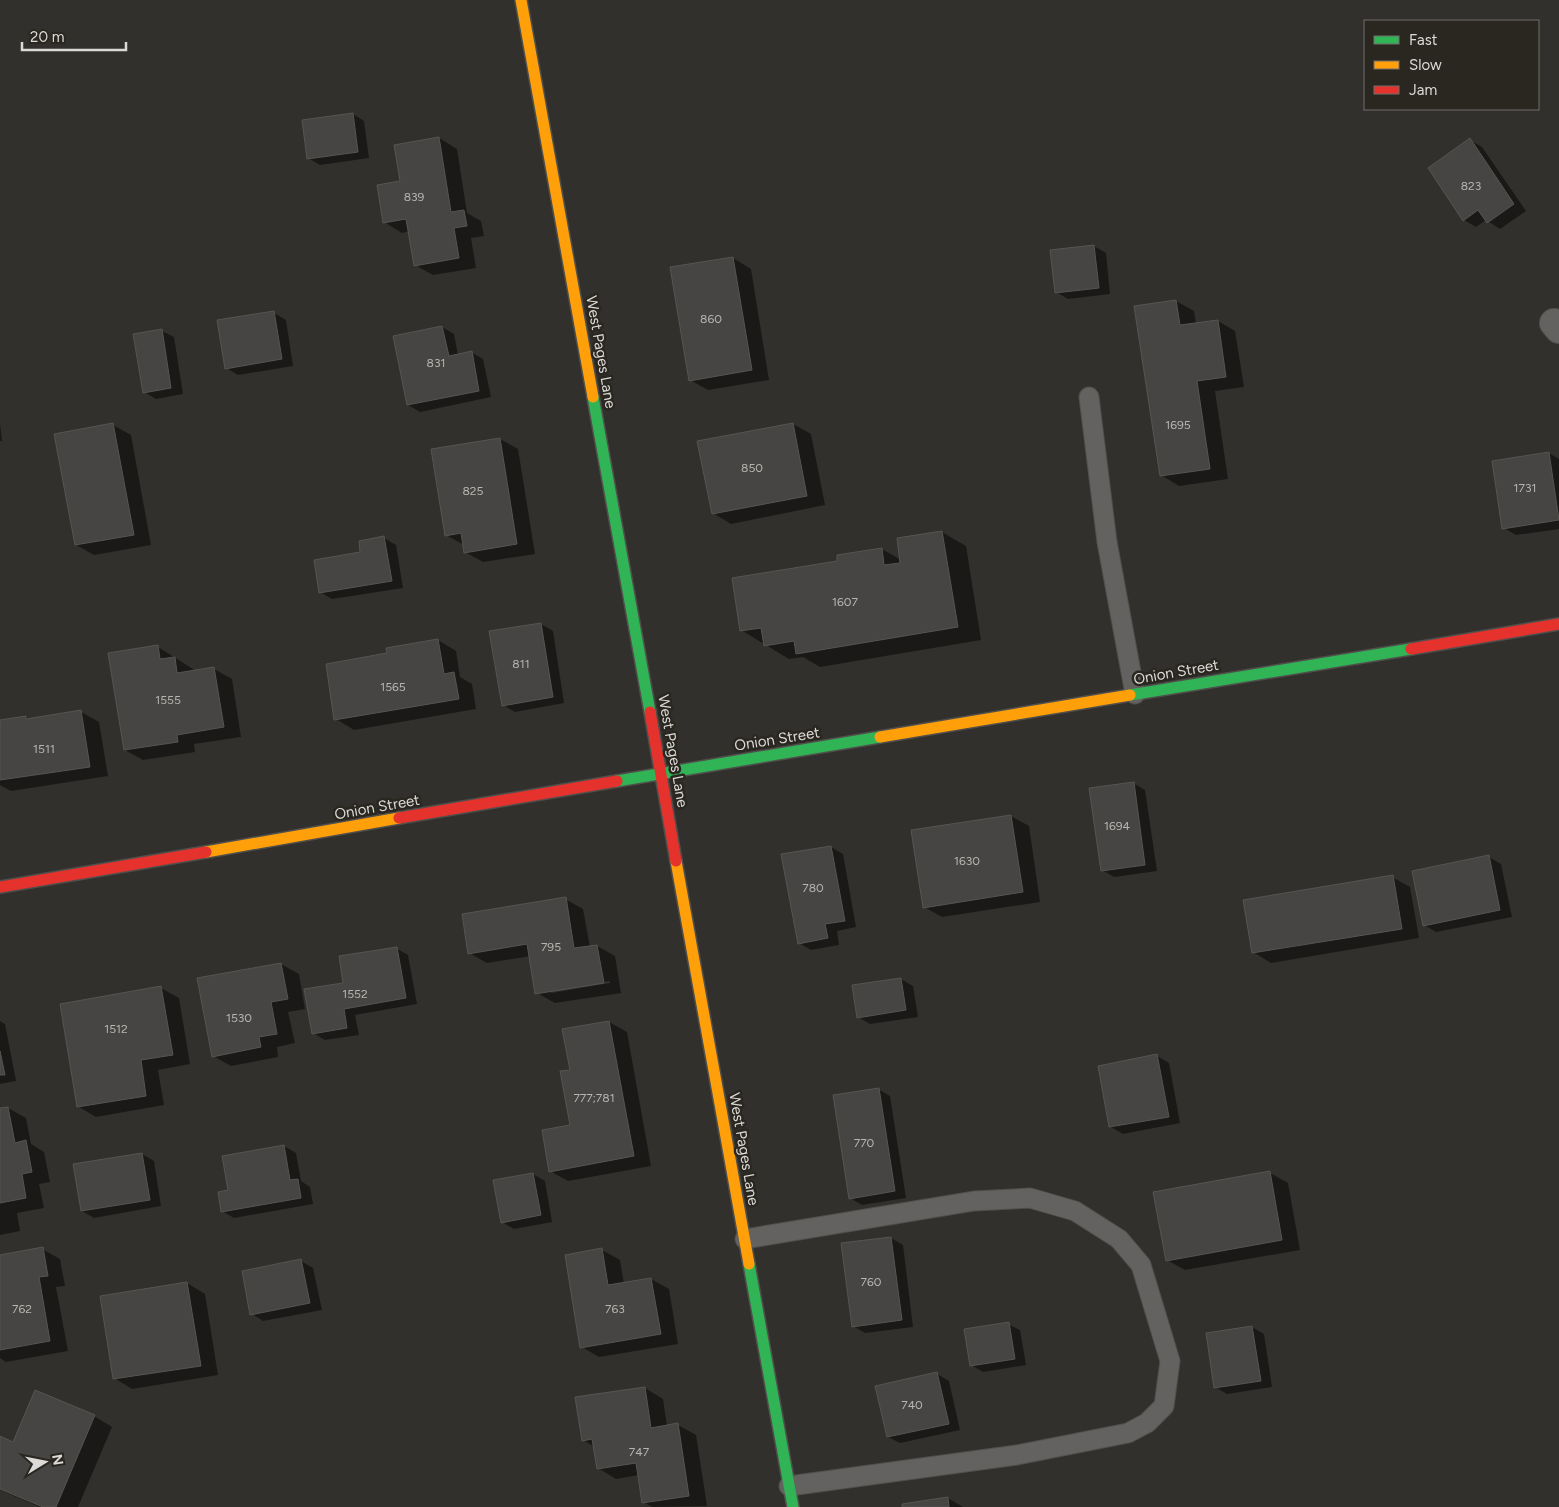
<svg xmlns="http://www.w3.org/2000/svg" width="1559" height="1507" viewBox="0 0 1559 1507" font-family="Figtree,sans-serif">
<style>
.shadow{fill:#0007;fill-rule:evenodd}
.building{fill:#474543;stroke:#565552}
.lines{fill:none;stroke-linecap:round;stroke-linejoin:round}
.lane-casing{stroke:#504f4c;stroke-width:21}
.street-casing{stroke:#504f4c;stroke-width:30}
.fast-casing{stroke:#504f4c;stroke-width:14}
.slow-casing{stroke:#504f4c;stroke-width:14}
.jam-casing{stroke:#504f4c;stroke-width:14}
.lane{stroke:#646260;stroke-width:19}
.street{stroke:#646260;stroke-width:28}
.fast{stroke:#30b455;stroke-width:11}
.slow{stroke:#ff9f0a;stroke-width:11}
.jam{stroke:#e5322d;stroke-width:11}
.labels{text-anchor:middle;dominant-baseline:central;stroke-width:5;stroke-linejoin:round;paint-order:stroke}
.number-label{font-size:12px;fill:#b7b5b2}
.street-label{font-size:15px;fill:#dcdad7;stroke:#2a2721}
</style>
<rect width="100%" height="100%" fill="#32302d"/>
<path class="shadow" d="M 353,114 L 364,121 L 369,158 L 320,165 L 308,158 Z
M 439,138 L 457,149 L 467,213 L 481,221 L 484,236 L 471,238 L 476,268 L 433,275 L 415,265 L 410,231 L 402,233 L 384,222 Z
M 1470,140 L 1482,147 L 1526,211 L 1500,229 L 1486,220 L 1476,227 L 1464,220 Z
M 1094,246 L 1106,253 L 1110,294 L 1068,299 L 1056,292 Z
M 733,258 L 751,269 L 769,380 L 708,390 L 690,380 Z
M 1176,301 L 1194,311 L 1196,324 L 1218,321 L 1235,331 L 1244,387 L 1215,391 L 1228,479 L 1179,486 L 1161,475 Z
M 274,313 L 286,320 L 293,366 L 238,375 L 226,368 Z
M 442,327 L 454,334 L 458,355 L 471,352 L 483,359 L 491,397 L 420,412 L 408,405 Z
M 162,331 L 174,337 L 183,394 L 156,399 L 144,392 Z
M 0,424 L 2,441 L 0,441 Z
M 793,424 L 811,434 L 825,505 L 731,524 L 713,513 Z
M 113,425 L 131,435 L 151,545 L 94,555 L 76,545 Z
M 500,439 L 518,449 L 535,554 L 483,562 L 465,552 L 464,545 L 446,535 Z
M 1549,453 L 1559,459 L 1559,529 L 1516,535 L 1504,528 Z
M 942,532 L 966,546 L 981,640 L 820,667 L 803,657 L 789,659 L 741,630 L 839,562 L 882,549 L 901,560 L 898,539 Z
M 384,538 L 396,545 L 403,588 L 332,599 L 320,592 L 362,553 Z
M 541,624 L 553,631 L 564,703 L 515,712 L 503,705 Z
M 438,640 L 456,651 L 460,677 L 472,684 L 476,709 L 354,730 L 336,719 L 389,654 Z
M 158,647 L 193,669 L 193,672 L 214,669 L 232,679 L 241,737 L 194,744 L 195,752 L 143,760 L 125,750 Z
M 81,712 L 99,722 L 108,776 L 11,791 L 0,785 L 0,733 L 26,717 L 30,719 Z
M 1133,783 L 1145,790 L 1157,871 L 1114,877 L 1102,870 Z
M 1011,816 L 1029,826 L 1040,902 L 942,917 L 924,907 Z
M 831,847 L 843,854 L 856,927 L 837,931 L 839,945 L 811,950 L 799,943 Z
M 1489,857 L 1501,864 L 1512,917 L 1436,932 L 1424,925 Z
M 1392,877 L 1410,887 L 1419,938 L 1271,963 L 1253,952 Z
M 565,899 L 583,909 L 590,947 L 597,946 L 615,956 L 621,993 L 555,1003 L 537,993 L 531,956 L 487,963 L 469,953 ZM 610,981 L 610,983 L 551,993 L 551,990 Z
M 396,948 L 408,955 L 417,1004 L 355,1015 L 359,1035 L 325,1040 L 313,1033 L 345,984 Z
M 281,964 L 299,974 L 305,1009 L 288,1012 L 295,1043 L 277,1047 L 278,1057 L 231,1066 L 213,1056 Z
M 901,979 L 913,986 L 918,1017 L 870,1024 L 858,1017 Z
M 161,988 L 179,998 L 190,1064 L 158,1070 L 164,1105 L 96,1117 L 79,1107 Z
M 0,1021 L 5,1024 L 16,1081 L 0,1084 Z
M 609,1022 L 627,1032 L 651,1166 L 568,1181 L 550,1171 L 572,1126 L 571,1071 Z
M 1157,1056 L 1169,1063 L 1180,1123 L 1123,1134 L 1111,1127 Z
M 878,1089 L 890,1096 L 906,1198 L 862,1205 L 850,1198 Z
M 8,1108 L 26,1118 L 31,1144 L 44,1152 L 50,1182 L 39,1184 L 44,1208 L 17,1213 L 20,1231 L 0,1235 L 0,1110 Z
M 284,1146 L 296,1153 L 301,1181 L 310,1187 L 313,1204 L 234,1218 L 222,1211 L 229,1191 Z
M 142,1154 L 154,1161 L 161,1206 L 94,1218 L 82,1211 Z
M 1270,1173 L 1288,1183 L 1300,1250 L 1185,1270 L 1167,1260 Z
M 533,1174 L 545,1181 L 552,1222 L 514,1229 L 502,1222 Z
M 891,1238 L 903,1245 L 913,1327 L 865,1333 L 853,1326 Z
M 42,1249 L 60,1259 L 65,1286 L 56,1287 L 68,1351 L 6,1362 L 0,1358 L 0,1256 Z
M 602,1250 L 620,1260 L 624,1284 L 651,1279 L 669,1289 L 678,1344 L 599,1357 L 582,1347 Z
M 301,1261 L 313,1268 L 322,1310 L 263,1321 L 252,1314 Z
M 187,1283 L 205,1294 L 218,1375 L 132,1389 L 114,1378 L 102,1297 Z
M 1008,1324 L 1020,1330 L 1026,1365 L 983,1372 L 971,1365 Z
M 1252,1327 L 1264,1334 L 1272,1387 L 1227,1394 L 1215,1387 Z
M 937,1374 L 949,1381 L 960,1430 L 900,1443 L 888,1437 Z
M 645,1388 L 663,1399 L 667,1426 L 678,1425 L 696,1435 L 707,1506 L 652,1507 L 643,1502 L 639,1475 L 616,1479 L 598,1468 L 595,1447 L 583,1440 Z
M 94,1416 L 112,1427 L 78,1507 L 40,1507 L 0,1490 L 0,1438 L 14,1444 Z
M 948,1498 L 963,1507 L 904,1507 Z"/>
<path class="building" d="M 353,113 L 358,152 L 307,159 L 302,120 Z
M 439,137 L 451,212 L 464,210 L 467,226 L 454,228 L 459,258 L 414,266 L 406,219 L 383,223 L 377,185 L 400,181 L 394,145 Z
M 1470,138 L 1514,204 L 1487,223 L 1478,210 L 1463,221 L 1428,168 Z
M 1094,245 L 1099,288 L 1055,293 L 1050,250 Z
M 733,257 L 752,370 L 689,381 L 670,267 Z
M 1176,300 L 1180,325 L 1218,320 L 1226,377 L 1197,381 L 1210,469 L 1160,476 L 1134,306 Z
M 274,311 L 282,359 L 225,369 L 217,320 Z
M 442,326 L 449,356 L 472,351 L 479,391 L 407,405 L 393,336 Z
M 162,329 L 171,388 L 143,393 L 133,334 Z
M 113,423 L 134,535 L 75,545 L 54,434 Z
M 793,423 L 807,496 L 712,514 L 697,441 Z
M 500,438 L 517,544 L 464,553 L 461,533 L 445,536 L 431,449 Z
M 1549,452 L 1559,520 L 1502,529 L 1492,461 Z
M 942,531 L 958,627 L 796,654 L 794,641 L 764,646 L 761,628 L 740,631 L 732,578 L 837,561 L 837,555 L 882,548 L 884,565 L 900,563 L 897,538 Z
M 384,536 L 392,581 L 319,593 L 314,560 L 360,552 L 359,541 Z
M 541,623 L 553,697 L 502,706 L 489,631 Z
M 438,639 L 444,674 L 454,672 L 459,699 L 334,720 L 326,664 L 387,653 L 386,648 Z
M 158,645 L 160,659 L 175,657 L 177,673 L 214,667 L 224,727 L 177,735 L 178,742 L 124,750 L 108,653 Z
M 81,710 L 90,767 L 0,780 L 0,720 L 26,716 L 26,719 Z
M 1134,782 L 1145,865 L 1101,871 L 1089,788 Z
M 1011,815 L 1023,892 L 923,908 L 911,830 Z
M 831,846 L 845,921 L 825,924 L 828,938 L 798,944 L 781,854 Z
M 1489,855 L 1500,910 L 1423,926 L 1412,871 Z
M 1393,875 L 1402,929 L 1252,953 L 1243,900 Z
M 566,897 L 574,948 L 597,945 L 604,983 L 535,994 L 527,944 L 468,954 L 462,914 Z
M 397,947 L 406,998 L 344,1009 L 347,1028 L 312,1034 L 304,989 L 343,983 L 339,956 Z
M 281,963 L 288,999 L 271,1002 L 277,1034 L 259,1037 L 261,1047 L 212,1057 L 197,978 Z
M 901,978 L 906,1010 L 857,1018 L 852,985 Z
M 161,986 L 173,1055 L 141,1060 L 146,1096 L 77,1107 L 60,1004 Z
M 609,1021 L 634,1156 L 549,1172 L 542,1130 L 570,1125 L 560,1071 L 570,1070 L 562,1029 Z
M 0,1051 L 5,1075 L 0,1075 Z
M 1157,1054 L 1169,1117 L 1109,1127 L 1098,1066 Z
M 879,1088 L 895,1191 L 849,1199 L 833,1095 Z
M 8,1107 L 15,1143 L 26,1140 L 32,1172 L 22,1174 L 26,1198 L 0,1203 L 0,1108 Z
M 284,1145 L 290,1180 L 298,1179 L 301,1198 L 221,1212 L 218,1192 L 228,1190 L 222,1156 Z
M 142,1153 L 150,1200 L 81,1211 L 73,1164 Z
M 1270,1171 L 1282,1240 L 1166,1261 L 1153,1192 Z
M 533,1173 L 541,1215 L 501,1223 L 493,1180 Z
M 891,1237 L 902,1320 L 852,1327 L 841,1243 Z
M 43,1247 L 48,1276 L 39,1277 L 50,1341 L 0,1350 L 0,1255 Z
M 602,1248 L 608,1285 L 651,1278 L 661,1334 L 580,1348 L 565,1255 Z
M 301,1259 L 310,1303 L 250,1315 L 242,1271 Z
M 187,1282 L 201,1366 L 113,1379 L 100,1296 Z
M 1009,1322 L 1015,1359 L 970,1366 L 964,1329 Z
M 1252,1326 L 1261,1381 L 1214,1388 L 1206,1333 Z
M 937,1372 L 949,1424 L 887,1437 L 875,1386 Z
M 645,1387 L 651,1428 L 678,1423 L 689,1496 L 642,1503 L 636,1463 L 597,1469 L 592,1439 L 582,1441 L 575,1397 Z
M 35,1390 L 95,1415 L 56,1507 L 43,1507 L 0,1489 L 0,1436 L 13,1442 Z
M 948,1497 L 949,1507 L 902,1507 L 902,1504 Z"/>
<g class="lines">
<defs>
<path id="lane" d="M 1089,397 L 1107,542 L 1135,694
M 745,1239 L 974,1201 L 1030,1198 L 1075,1211 L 1119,1239 L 1141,1265 L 1170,1361 L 1164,1406 L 1147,1423 L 1128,1433 L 1017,1455 L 789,1486"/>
<path id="street" d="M 1554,323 L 1559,329"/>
<path id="fast" d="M 593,397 L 650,712
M 1130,695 L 1411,649
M 617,781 L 880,737
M 749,1264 L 793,1507"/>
<path id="slow" d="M 521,0 L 593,397
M 880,737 L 1130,695
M 206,852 L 399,818
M 676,861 L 749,1264"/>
<path id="jam" d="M 1411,649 L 1559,624
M 650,712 L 676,861
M 399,818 L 617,781
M 0,887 L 206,852"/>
</defs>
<use href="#lane" class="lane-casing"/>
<use href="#street" class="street-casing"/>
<use href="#fast" class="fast-casing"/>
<use href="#slow" class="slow-casing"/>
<use href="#jam" class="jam-casing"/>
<use href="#lane" class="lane"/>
<use href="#street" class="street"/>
<use href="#fast" class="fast"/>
<use href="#slow" class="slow"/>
<use href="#jam" class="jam"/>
</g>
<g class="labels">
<g class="number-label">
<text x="1471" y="186">823</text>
<text x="414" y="197">839</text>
<text x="711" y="319">860</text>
<text x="436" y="363">831</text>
<text x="1178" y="425">1695</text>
<text x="752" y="468">850</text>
<text x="1525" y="488">1731</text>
<text x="473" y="491">825</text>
<text x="845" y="602">1607</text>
<text x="521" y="664">811</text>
<text x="393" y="687">1565</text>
<text x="168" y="700">1555</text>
<text x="44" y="749">1511</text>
<text x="1117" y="826">1694</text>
<text x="967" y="861">1630</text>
<text x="813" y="888">780</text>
<text x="551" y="947">795</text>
<text x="355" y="994">1552</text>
<text x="239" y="1018">1530</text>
<text x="116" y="1029">1512</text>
<text x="594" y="1098">777;781</text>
<text x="864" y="1143">770</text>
<text x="871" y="1282">760</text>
<text x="22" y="1309">762</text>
<text x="615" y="1309">763</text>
<text x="912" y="1405">740</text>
<text x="639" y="1452">747</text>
</g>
<g class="street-label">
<text transform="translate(601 352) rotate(80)">West Pages Lane</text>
<text transform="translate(1176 672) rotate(-10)">Onion Street</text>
<text transform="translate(777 739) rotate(-9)">Onion Street</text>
<text transform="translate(673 751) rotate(80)">West Pages Lane</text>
<text transform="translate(377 807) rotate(-10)">Onion Street</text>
<text transform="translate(744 1149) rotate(80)">West Pages Lane</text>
</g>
</g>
<rect x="1364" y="20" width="175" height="90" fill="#2a2721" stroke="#716f6a"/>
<rect x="1374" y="36" width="25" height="8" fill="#30b455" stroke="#716f6a"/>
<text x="1409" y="45" font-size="15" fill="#dcdad7">Fast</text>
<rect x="1374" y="61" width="25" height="8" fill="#ff9f0a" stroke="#716f6a"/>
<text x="1409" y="70" font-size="15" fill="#dcdad7">Slow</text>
<rect x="1374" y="86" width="25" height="8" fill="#e5322d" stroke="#716f6a"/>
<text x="1409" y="95" font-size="15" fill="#dcdad7">Jam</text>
<g transform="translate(45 1462) rotate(80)" stroke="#2a2721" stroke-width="4" paint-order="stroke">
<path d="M0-4L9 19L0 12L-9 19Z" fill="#dcdad7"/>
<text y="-8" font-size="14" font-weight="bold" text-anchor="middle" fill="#dcdad7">N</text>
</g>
<path d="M22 42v8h104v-8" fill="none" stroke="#dcdad7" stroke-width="2.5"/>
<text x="30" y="42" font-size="15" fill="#dcdad7" stroke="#2a2721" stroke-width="4" paint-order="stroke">20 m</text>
</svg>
